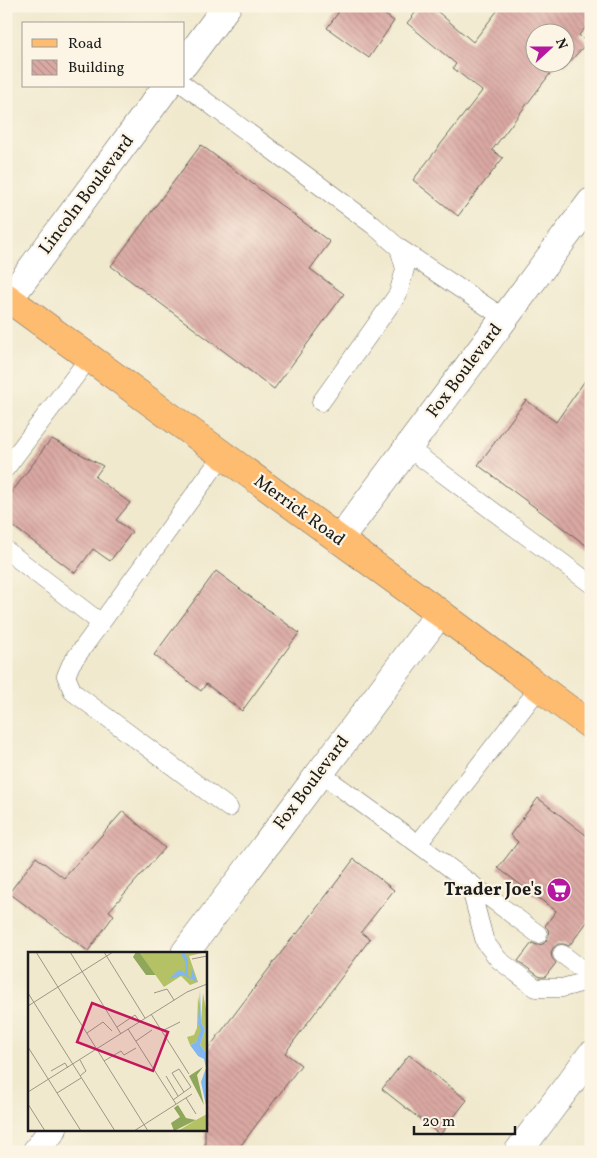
<svg xmlns="http://www.w3.org/2000/svg" width="597" height="1158" viewBox="0 0 597 1158" font-family="Vollkorn,serif">
<style>
.building{fill:url(#building-back-hatch)}
.lines{fill:none;stroke-linecap:round;stroke-linejoin:round}
.lane-casing{stroke:#66645a;stroke-width:19}
.street-casing{stroke:#66645a;stroke-width:29}
.primary-casing{stroke:#66645a;stroke-width:29}
.lane{stroke:#fff;stroke-width:18}
.street{stroke:#fff;stroke-width:28}
.primary{stroke:#febc71;stroke-width:28}
.labels{text-anchor:middle;dominant-baseline:central;stroke-width:4.5;stroke-linejoin:round;paint-order:stroke}
.street-label{font-size:18px;fill:#1c1c1c;stroke:#fcf5e5}
.poi-label{font-size:18px;font-weight:bold;fill:#1c1c1c;stroke:#fcf5e5;text-anchor:end}
.inset-road{fill:none;stroke:#9b9787;stroke-width:1}
.view{fill:#c2185b;fill-opacity:0.15;stroke:#c2185b;stroke-width:2.5}
.inset-edge{fill:none;stroke:#1c1c1c;stroke-width:2.5}
</style>
<defs>
<pattern id="building-back-hatch" width="6" height="6" patternUnits="userSpaceOnUse" patternTransform="scale(1.25)"><rect width="6" height="6" fill="#daa8a3"/><path d="M-1 5l2 2M0 0l6 6M5-1l2 2" fill="none" stroke="#ba908c"/></pattern>
</defs>
<rect width="100%" height="100%" fill="#fcf5e5"/>
<filter id="ink" filterUnits="userSpaceOnUse"><feTurbulence type="fractalNoise" baseFrequency=".02" numOctaves="2"/><feDisplacementMap in="SourceGraphic" scale="10" xChannelSelector="R" yChannelSelector="G"/><feConvolveMatrix kernelMatrix="1 2 1 2 8 2 1 2 1" color-interpolation-filters="sRGB"/></filter>
<filter id="wash" filterUnits="userSpaceOnUse"><feTurbulence type="fractalNoise" baseFrequency=".0096" numOctaves="4" result="noise"/><feDisplacementMap in="SourceGraphic" scale="20" xChannelSelector="R" yChannelSelector="G"/><feGaussianBlur stdDeviation="1.12" result="paint"/><feColorMatrix in="noise" values="0 0 0 0 0 0 0 0 0 0 0 0 0 0 0 0 0 1.4 0 .05"/><feComposite in="paint" operator="in"/></filter>
<g filter="url(#wash)">
<rect width="100%" height="100%" fill="#f0e9ce"/>
<g id="blocks">
<path class="building" d="M 343,6 L 373,6 L 394,21 L 369,58 L 327,28 Z
M 421,6 L 431,6 L 473,42 L 501,6 L 591,6 L 591,22 L 579,35 L 587,43 L 565,67 L 560,62 L 564,62 L 564,32 L 534,32 L 534,62 L 559,62 L 492,150 L 503,158 L 458,216 L 413,180 L 482,91 L 453,68 L 456,64 L 407,23 Z
M 201,145 L 330,242 L 310,269 L 344,294 L 274,389 L 111,266 Z
M 591,372 L 591,549 L 478,465 L 526,400 L 556,422 Z
M 52,439 L 103,466 L 95,477 L 130,503 L 116,520 L 132,532 L 110,561 L 93,549 L 75,573 L 6,521 L 6,500 L 41,453 L 43,449 Z
M 216,571 L 299,633 L 242,711 L 206,684 L 201,691 L 154,655 Z
M 538,798 L 591,839 L 591,917 L 569,946 L 564,944 L 558,944 L 553,948 L 551,953 L 552,958 L 556,963 L 545,977 L 540,977 L 518,961 L 532,943 L 537,945 L 543,944 L 546,941 L 549,935 L 548,929 L 545,926 L 556,911 L 498,868 L 518,842 L 510,835 Z
M 123,811 L 165,848 L 109,911 L 114,915 L 88,951 L 9,893 L 36,857 L 64,878 Z
M 354,859 L 394,890 L 361,932 L 370,939 L 285,1053 L 301,1065 L 236,1152 L 205,1152 L 205,1053 L 296,933 L 297,934 Z
M 409,1055 L 467,1100 L 440,1135 L 382,1089 Z"/>
</g>
</g>
<g filter="url(#ink)">
<use href="#blocks" fill-opacity="0" stroke="#66645a" stroke-width="1"/>
<g class="lines">
<defs>
<path id="lane" d="M 184,85 L 373,225 L 399,248 L 405,269 L 398,294 L 321,402
M 399,248 L 504,318
M 407,447 L 591,584
M 6,468 L 89,358
M 6,550 L 101,623 L 71,664 L 66,676 L 73,692 L 229,808
M 101,623 L 223,455
M 320,773 L 418,844 L 538,934
M 418,844 L 539,688
M 469,882 L 485,942 L 499,960 L 536,988 L 562,988 L 591,980
M 562,954 L 591,976"/>
<path id="street" d="M 184,64 L 227,6
M 6,303 L 167,86
M 339,540 L 591,202
M 185,953 L 440,613
M 36,1152 L 53,1129
M 518,1152 L 591,1055"/>
<path id="primary" d="M 6,297 L 440,613 L 591,726"/>
</defs>
<use href="#lane" class="lane-casing"/>
<use href="#street" class="street-casing"/>
<use href="#primary" class="primary-casing"/>
<use href="#lane" class="lane"/>
<use href="#street" class="street"/>
<use href="#primary" class="primary"/>
</g>
</g>
<defs>
<symbol id="supermarket-disc" viewBox="-11 -11 22 22"><circle r="9.5" fill="#b5179e" stroke="#fcf5e5"/><path d="M-6-5.5h2.5l.6 2H6L4.5 2H-2.5L-4.4-4H-6ZM-1.5 3.2a1.3 1.3 0 1 0 .1 0ZM3 3.2a1.3 1.3 0 1 0 .1 0Z" fill="#fff"/></symbol>
</defs>
<g fill-rule="evenodd">
<use href="#supermarket-disc" x="545" y="876" width="28" height="28"/>
</g>
<g class="labels">
<g class="street-label">
<text transform="translate(87 195) rotate(-53)">Lincoln Boulevard</text>
<text transform="translate(465 371) rotate(-53)">Fox Boulevard</text>
<text transform="translate(299 511) rotate(36)">Merrick Road</text>
<text transform="translate(312 783) rotate(-53)">Fox Boulevard</text>
</g>
<g class="poi-label">
<text x="542" y="890">Trader Joe's</text>
</g>
</g>
<g transform="translate(28 952)">
<rect width="179" height="179" fill="#f0e9ce"/>
<path d="M 108,0 L 115,0 L 130,23 L 118,23 L 105,5 ZM 175,115 L 169,123 L 176,153 L 161,124 ZM 150,153 L 158,166 L 168,168 L 146,179 L 143,171 L 152,165 L 146,156 Z" fill="#8fa75a"/>
<path d="M 175,41 L 178,57 L 179,102 L 172,93 L 177,78 L 173,70 ZM 170,44 L 172,58 L 170,72 L 174,78 L 168,90 L 162,93 L 159,85 L 166,83 L 169,76 ZM 179,162 L 179,179 L 150,179 L 168,168 Z" fill="#b4c164"/>
<path d="M 111,0 L 178,0 L 161,4 L 170,30 L 162,33 L 153,24 L 136,35 Z" fill="#b4c164"/>
<path d="M 152,0 L 156,0 L 160,8 L 160,24 L 163,25 L 164,17 L 169,30 L 155,23 L 141,27 L 151,18 L 157,21 L 158,11 ZM 172,38 L 173,70 L 177,78 L 172,93 L 179,102 L 179,158 L 173,130 L 178,116 L 176,107 L 170,104 L 162,93 L 168,90 L 173,78 L 170,72 Z" fill="#80b7f0"/>
<path class="inset-road" d="M 8,0 L 120,179M 42,0 L 93,82M 76,0 L 117,66M 164,7 L 179,4M 0,41 L 87,179M 126,41 L 139,37 L 146,48M 0,54 L 85,0M 123,62 L 161,122M 89,75 L 107,63 L 112,70M 100,77 L 148,152M 134,79 L 152,70M 59,81 L 75,70 L 84,79M 108,89 L 124,78M 0,95 L 53,179M 52,108 L 58,119 L 52,124M 76,109 L 93,99 L 96,103 L 108,96M 23,119 L 37,111 L 40,116M 138,124 L 150,144M 0,140 L 159,40 L 179,32M 29,141 L 53,126M 158,146 L 168,162M 145,148 L 163,135 L 151,117 L 144,121 L 156,140M 0,152 L 17,179M 106,179 L 164,142"/>
<path class="view" d="M 64,51 L 140,80 L 125,119 L 49,90 Z"/>
<rect width="179" height="179" class="inset-edge"/>
</g>
<rect width="597" height="1158" fill="none" stroke="#fcf5e5" stroke-width="25"/>
<rect x="22" y="22" width="162" height="65" fill="#fcf5e5" stroke="#a29e95"/>
<rect x="32" y="39" width="25" height="8" fill="#febc71" stroke="#a29e95"/>
<text x="68" y="48" font-size="15" fill="#1c1c1c">Road</text>
<rect x="32" y="60" width="25" height="15" fill="url(#building-back-hatch)" stroke="#a29e95"/>
<text x="68" y="72" font-size="15" fill="#1c1c1c">Building</text>
<g transform="translate(550 48) rotate(69)"><circle r="24" fill="#fcf5e5" stroke="#a29e95"/>
<path d="M0-4L9 19L0 12L-9 19Z" fill="#b5179e"/>
<text y="-8" font-size="14" font-weight="bold" text-anchor="middle" fill="#1c1c1c">N</text>
</g>
<path d="M414 1126v8h101v-8" fill="none" stroke="#1c1c1c" stroke-width="2.5"/>
<text x="422" y="1126" font-size="15" fill="#1c1c1c" stroke="#fcf5e5" stroke-width="4" paint-order="stroke">20 m</text>
</svg>
